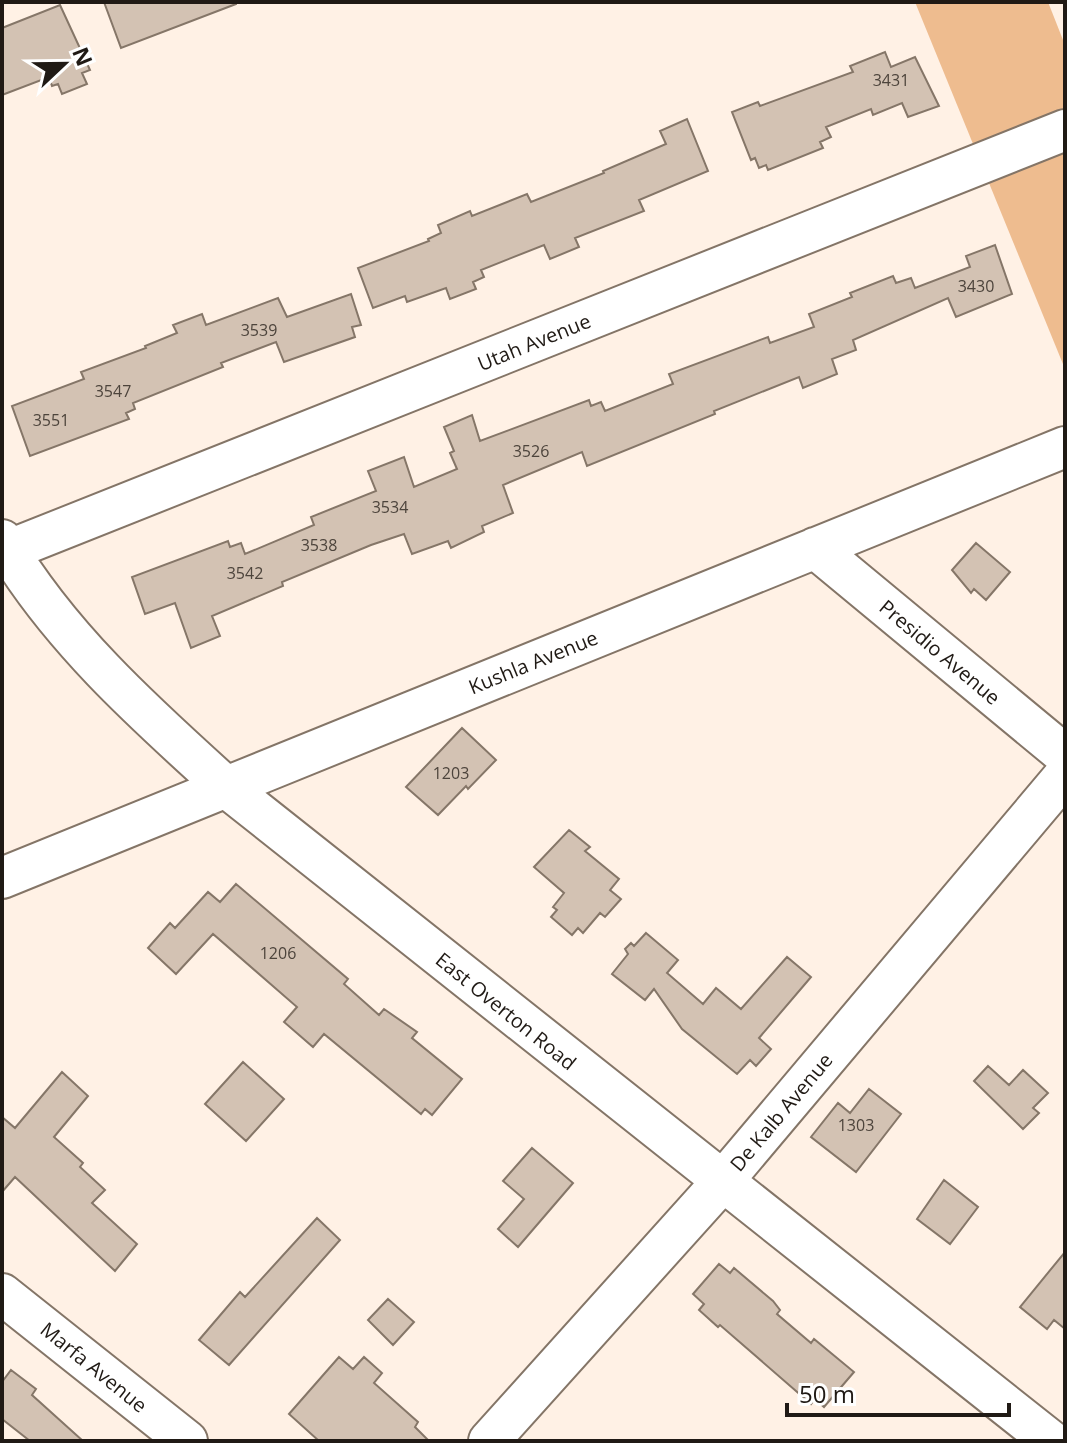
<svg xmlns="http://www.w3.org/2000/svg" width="1067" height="1443" viewBox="0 0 1067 1443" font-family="'Open Sans',sans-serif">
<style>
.green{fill:#eebc8f}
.building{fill:#d3c2b3;stroke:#857668;stroke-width:2}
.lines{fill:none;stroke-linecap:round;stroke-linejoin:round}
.minor-casing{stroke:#847567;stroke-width:44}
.minor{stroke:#fff;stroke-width:40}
.labels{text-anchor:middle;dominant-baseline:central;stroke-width:8;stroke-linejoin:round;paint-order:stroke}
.number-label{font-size:16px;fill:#4d443c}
.street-label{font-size:20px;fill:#201a15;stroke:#fff}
</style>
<rect width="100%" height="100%" fill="#fff1e5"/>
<path class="green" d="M 915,2 L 1048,2 L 1065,45 L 1065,369 Z"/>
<path class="building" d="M 104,2 L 236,2 L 236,4 L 121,48 Z
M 60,5 L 90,70 L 82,73 L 87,84 L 62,94 L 58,84 L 52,86 L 49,77 L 2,95 L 2,28 Z
M 885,52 L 891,67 L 915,57 L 939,106 L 908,117 L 902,103 L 873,115 L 871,109 L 826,127 L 831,137 L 820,142 L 823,148 L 768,170 L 766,165 L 759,168 L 755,158 L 751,160 L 732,112 L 758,102 L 760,106 L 853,72 L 850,66 Z
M 687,119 L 708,171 L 639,200 L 644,211 L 575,238 L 579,247 L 550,259 L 544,245 L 481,270 L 484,277 L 473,282 L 476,289 L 450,299 L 446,288 L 407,302 L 405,296 L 373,308 L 358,268 L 429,241 L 428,239 L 441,233 L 438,225 L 470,211 L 472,216 L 527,194 L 531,202 L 604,173 L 603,171 L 666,144 L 660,131 Z
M 995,245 L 1012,294 L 956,317 L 948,298 L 853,340 L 856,350 L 832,359 L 837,374 L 803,388 L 799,377 L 714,411 L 715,414 L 587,466 L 582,452 L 503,485 L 513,513 L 482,526 L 484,532 L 451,548 L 448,541 L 412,554 L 404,534 L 371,545 L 282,582 L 283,586 L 212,616 L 220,636 L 191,648 L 175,603 L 145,614 L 132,577 L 228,541 L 230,547 L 241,543 L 245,554 L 314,525 L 311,517 L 376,491 L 368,471 L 404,457 L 414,487 L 457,469 L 450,453 L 454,451 L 444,427 L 472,415 L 480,441 L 589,400 L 591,406 L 601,402 L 605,411 L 673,384 L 669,374 L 768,337 L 770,343 L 814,327 L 809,314 L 852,297 L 850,293 L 893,276 L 896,283 L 911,278 L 915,288 L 970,267 L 966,256 Z
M 351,294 L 361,325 L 352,327 L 355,337 L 284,362 L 276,342 L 221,363 L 223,367 L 133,403 L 135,409 L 126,413 L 129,419 L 30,456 L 12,406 L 84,379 L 81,372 L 146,348 L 145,346 L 177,333 L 173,325 L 202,314 L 206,325 L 278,298 L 287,317 Z
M 976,543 L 1010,572 L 986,600 L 974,589 L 971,593 L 952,570 Z
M 462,728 L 496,760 L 468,789 L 466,786 L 438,815 L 406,787 Z
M 569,830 L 590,847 L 585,851 L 619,879 L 610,890 L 621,899 L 605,917 L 600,913 L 583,933 L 578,928 L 572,935 L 551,917 L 557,910 L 553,907 L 564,893 L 534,867 Z
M 236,884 L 348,979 L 344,984 L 379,1015 L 384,1009 L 417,1032 L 412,1038 L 462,1079 L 432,1115 L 425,1109 L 421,1114 L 324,1034 L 313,1047 L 284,1022 L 297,1007 L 213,934 L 176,974 L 148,948 L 170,923 L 175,928 L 208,892 L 220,902 Z
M 646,933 L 678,960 L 667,973 L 703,1004 L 716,988 L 741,1009 L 787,957 L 811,977 L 759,1038 L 771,1049 L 756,1066 L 750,1060 L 737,1074 L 682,1029 L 654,989 L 645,1000 L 612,974 L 628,954 L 625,949 L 631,943 L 634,946 Z
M 243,1062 L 284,1099 L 246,1141 L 205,1104 Z
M 988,1066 L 1009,1085 L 1023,1070 L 1048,1093 L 1033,1108 L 1039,1113 L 1023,1129 L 974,1081 Z
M 62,1072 L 88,1096 L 54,1137 L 83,1163 L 80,1167 L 105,1190 L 92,1203 L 137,1244 L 115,1271 L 15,1177 L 2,1192 L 2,1117 L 15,1128 Z
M 869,1089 L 901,1114 L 856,1172 L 811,1137 L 838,1103 L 850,1113 Z
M 532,1148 L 573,1183 L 518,1247 L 498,1229 L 524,1199 L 503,1181 Z
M 944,1180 L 978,1207 L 950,1244 L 917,1219 Z
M 317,1218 L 340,1240 L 229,1365 L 199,1340 L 240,1292 L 245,1297 Z
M 1065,1252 L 1065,1329 L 1054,1320 L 1047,1329 L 1020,1307 Z
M 719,1264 L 730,1273 L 734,1268 L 773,1301 L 780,1310 L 777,1314 L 811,1343 L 814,1339 L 854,1372 L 824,1407 L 815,1399 L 811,1404 L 720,1325 L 718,1327 L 699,1310 L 704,1304 L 693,1294 Z
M 388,1299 L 414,1322 L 393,1345 L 368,1320 Z
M 339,1357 L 353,1369 L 364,1357 L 382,1373 L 374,1383 L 418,1422 L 415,1427 L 429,1441 L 319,1441 L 289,1414 Z
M 11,1370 L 36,1389 L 32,1395 L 83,1441 L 30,1441 L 2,1419 L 2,1382 Z"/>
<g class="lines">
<defs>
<path id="minor" d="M 2,540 C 58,636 144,713 226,787 L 1051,1441
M 815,548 L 1065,755
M 2,553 L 1065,130
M 2,878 L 1065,447
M 2,1294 L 187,1441
M 489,1441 L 722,1182 L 1065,775"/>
</defs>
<use href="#minor" class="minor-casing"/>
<use href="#minor" class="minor"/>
</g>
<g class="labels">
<g class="number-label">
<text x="891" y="80">3431</text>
<text x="976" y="286">3430</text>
<text x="259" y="330">3539</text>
<text x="113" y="391">3547</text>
<text x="51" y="420">3551</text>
<text x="531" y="451">3526</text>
<text x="390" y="507">3534</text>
<text x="319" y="545">3538</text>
<text x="245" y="573">3542</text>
<text x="451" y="773">1203</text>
<text x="278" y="953">1206</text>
<text x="856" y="1125">1303</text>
</g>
<g class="street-label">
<text transform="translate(534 342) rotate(-22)">Utah Avenue</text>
<text transform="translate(940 652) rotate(40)">Presidio Avenue</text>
<text transform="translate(533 662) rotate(-22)">Kushla Avenue</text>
<text transform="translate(506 1011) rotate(39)">East Overton Road</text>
<text transform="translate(781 1112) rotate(-50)">De Kalb Avenue</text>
<text transform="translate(94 1367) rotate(39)">Marfa Avenue</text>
</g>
</g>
<rect width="1067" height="1443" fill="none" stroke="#201a15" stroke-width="8"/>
<g transform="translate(64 64) rotate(68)" stroke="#ffffff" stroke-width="6" paint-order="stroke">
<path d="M0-6L14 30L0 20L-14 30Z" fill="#201a15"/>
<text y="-12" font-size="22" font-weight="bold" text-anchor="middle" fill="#201a15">N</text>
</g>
<path d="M787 1403v12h222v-12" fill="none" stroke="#201a15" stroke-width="4"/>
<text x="799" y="1403" font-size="24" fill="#201a15" stroke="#ffffff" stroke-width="6" paint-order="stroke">50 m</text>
</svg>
